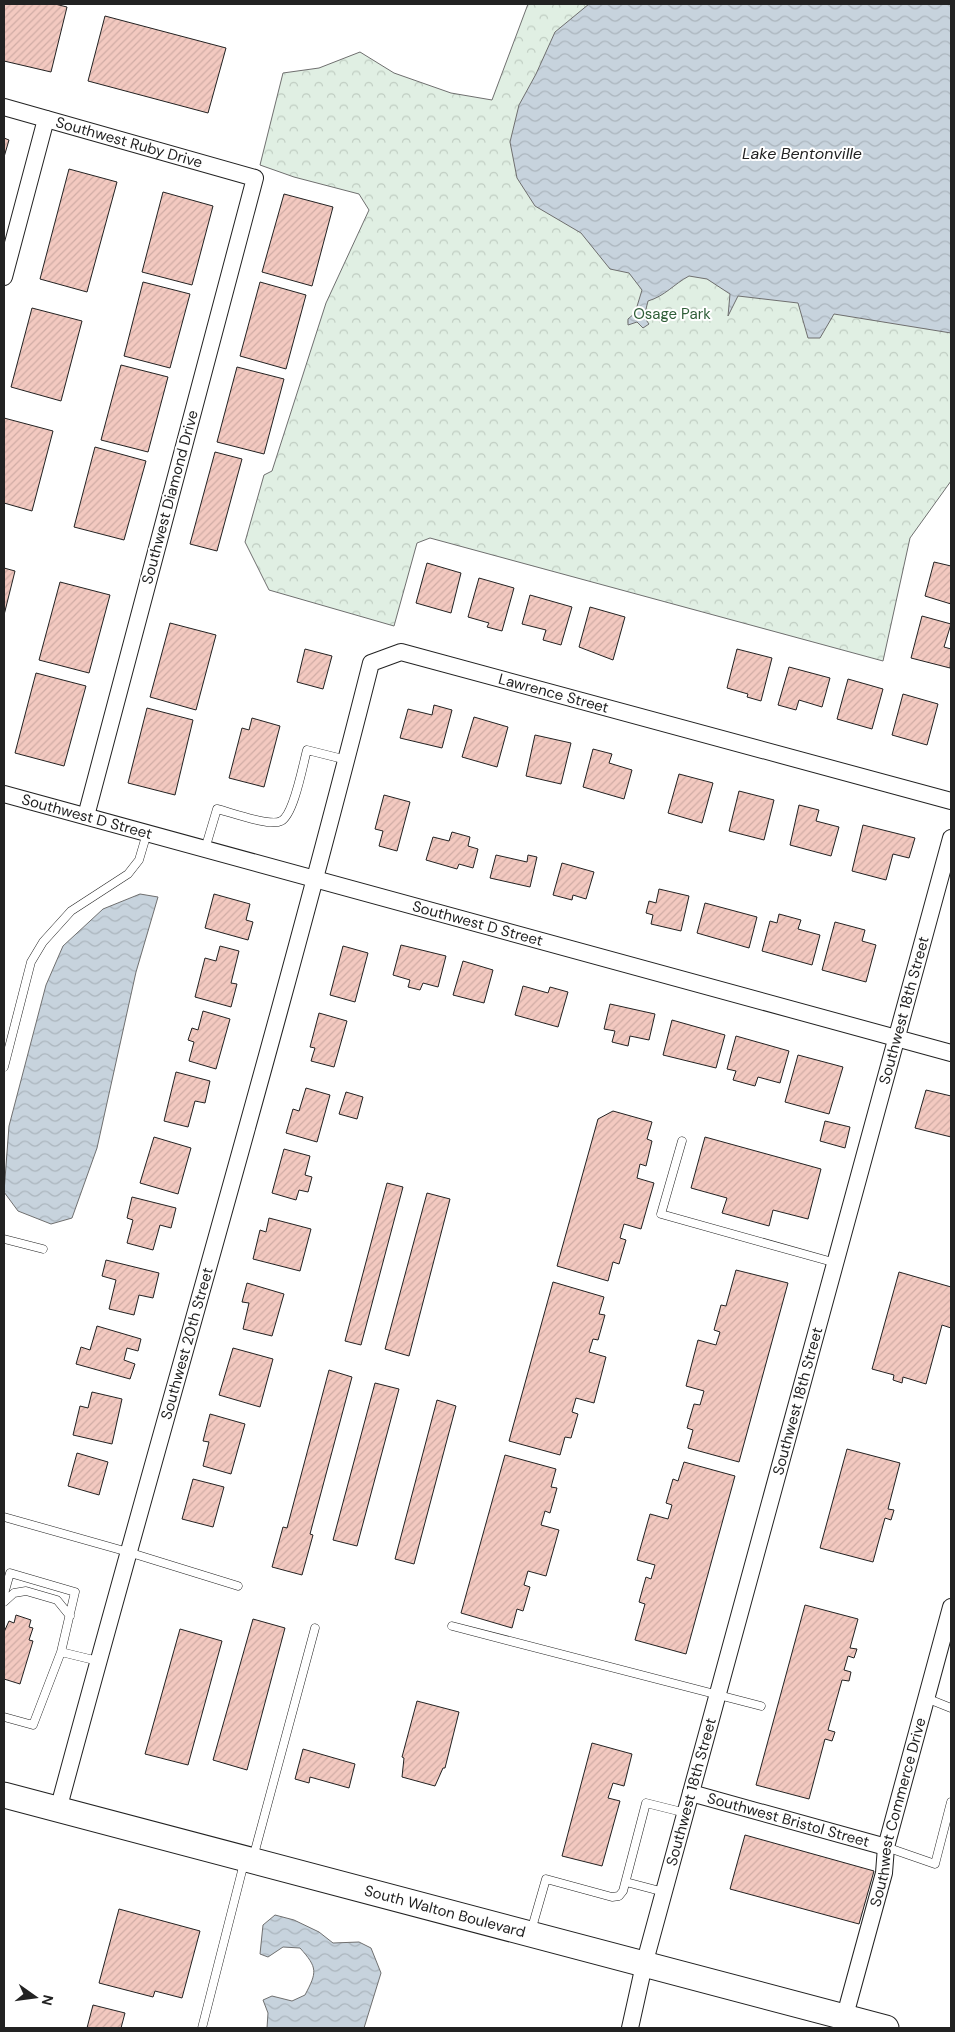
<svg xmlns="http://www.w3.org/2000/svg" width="955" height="2032" viewBox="0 0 955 2032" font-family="'DM Sans',sans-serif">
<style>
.park{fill:url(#park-crowns);stroke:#6f6f6f}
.water{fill:url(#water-waves);stroke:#6f6f6f}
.building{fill:url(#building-hatch);stroke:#222}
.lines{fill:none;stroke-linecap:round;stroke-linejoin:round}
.lane-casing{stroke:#222;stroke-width:9}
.street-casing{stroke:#222;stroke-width:18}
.primary-casing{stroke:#222;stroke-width:27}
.lane{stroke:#fff;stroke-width:8}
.street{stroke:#fff;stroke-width:16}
.primary{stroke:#fff;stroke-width:25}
.labels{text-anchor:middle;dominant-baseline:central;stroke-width:4;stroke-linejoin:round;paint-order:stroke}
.street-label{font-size:15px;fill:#222;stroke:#fff}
.park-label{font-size:15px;fill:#2f5e38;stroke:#fff}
.water-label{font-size:16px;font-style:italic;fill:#222;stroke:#fff}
</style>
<defs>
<pattern id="park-crowns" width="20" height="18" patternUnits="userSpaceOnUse" patternTransform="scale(1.25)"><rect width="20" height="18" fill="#e0efe3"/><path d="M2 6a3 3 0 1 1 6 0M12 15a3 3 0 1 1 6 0" fill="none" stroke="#c0cdc2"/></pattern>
<pattern id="water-waves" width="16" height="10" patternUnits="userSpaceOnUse" patternTransform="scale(1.25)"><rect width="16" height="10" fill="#c7d3dd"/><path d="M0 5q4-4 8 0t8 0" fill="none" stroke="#abb5bd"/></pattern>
<pattern id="building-hatch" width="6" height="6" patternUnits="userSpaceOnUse" patternTransform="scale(1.25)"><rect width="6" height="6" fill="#f3c9c0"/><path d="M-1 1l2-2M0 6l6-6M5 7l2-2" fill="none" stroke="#d0aca5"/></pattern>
</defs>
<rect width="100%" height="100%" fill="#fff"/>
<path class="park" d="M 528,4 L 951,4 L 951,481 L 910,538 L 883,661 L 430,538 L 417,543 L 394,626 L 269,590 L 245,542 L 264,475 L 272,471 L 326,303 L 369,210 L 359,194 L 294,177 L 260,165 L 283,73 L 319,68 L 360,52 L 394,73 L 451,93 L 492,100 Z"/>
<path class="water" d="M 589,4 L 951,4 L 951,333 L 834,314 L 820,338 L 808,338 L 798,303 L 738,296 L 728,316 L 730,294 L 707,279 L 689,276 C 674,284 665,296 648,301 L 644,317 L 649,324 L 643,328 L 637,322 L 628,325 L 628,319 L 635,313 L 642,290 L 629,273 L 610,269 L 581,233 L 535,206 L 517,178 L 510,142 L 519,105 L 536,74 L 555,32 Z
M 140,894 L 158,897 L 136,972 L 97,1148 L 72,1218 L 51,1224 L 18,1211 L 4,1192 L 9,1126 L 46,985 L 63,946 L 103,909 Z
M 275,1915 L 294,1920 L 319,1932 L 333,1943 L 359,1942 L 371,1948 L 381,1973 L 364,2028 L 267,2028 L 268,2013 L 263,2000 L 272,1996 L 292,2001 L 305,1995 C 317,1972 318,1968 300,1948 L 283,1947 L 268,1957 L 260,1954 L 263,1925 Z"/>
<path class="building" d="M 4,4 L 55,4 L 67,7 L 51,72 L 4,61 Z
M 105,16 L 226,48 L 208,113 L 88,81 Z
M 4,138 L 9,140 L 4,157 Z
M 69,169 L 117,182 L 87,292 L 40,279 Z
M 163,192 L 213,206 L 192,285 L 142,272 Z
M 284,194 L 333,207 L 312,286 L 262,272 Z
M 143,282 L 190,294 L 170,368 L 124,356 Z
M 260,282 L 306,295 L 286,369 L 240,356 Z
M 32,308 L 82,321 L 61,401 L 11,387 Z
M 121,365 L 168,377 L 148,452 L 101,440 Z
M 237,367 L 284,379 L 264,454 L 217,442 Z
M 4,418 L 53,431 L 32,511 L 4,503 Z
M 95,447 L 146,461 L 124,540 L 74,527 Z
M 215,452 L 242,459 L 217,551 L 190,544 Z
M 934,562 L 951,566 L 951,604 L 925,596 Z
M 427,563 L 461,573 L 451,613 L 416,603 Z
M 4,568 L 15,571 L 4,615 Z
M 479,578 L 514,588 L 502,631 L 487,627 L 489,623 L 468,617 Z
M 60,582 L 110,595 L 89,673 L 39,660 Z
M 530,595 L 572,607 L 561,645 L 543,640 L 546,630 L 522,624 Z
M 590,607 L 625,617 L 613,660 L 579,647 Z
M 922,616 L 951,624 L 944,647 L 951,649 L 950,668 L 911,658 Z
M 170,623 L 216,635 L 196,710 L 150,697 Z
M 305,649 L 332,656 L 323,689 L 297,682 Z
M 737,649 L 772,658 L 761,701 L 747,697 L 748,694 L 727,688 Z
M 789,667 L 830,678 L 822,707 L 799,700 L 796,710 L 778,705 Z
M 36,673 L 86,686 L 64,766 L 15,753 Z
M 848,679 L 883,689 L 872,729 L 837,719 Z
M 903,694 L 938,704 L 927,745 L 892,735 Z
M 434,705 L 452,710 L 442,748 L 400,738 L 408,709 L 432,715 Z
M 147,708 L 193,720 L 175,795 L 128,783 Z
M 474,717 L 508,727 L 497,767 L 462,757 Z
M 252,718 L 280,726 L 264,787 L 229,778 L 242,728 L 249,730 Z
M 535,735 L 571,743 L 561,784 L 526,776 Z
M 593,749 L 612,754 L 609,763 L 632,770 L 624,799 L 583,787 Z
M 679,774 L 713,783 L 702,823 L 668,813 Z
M 739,791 L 774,800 L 764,840 L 729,831 Z
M 384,795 L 410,802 L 397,851 L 379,846 L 383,831 L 375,829 Z
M 799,805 L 819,810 L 816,821 L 839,827 L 831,856 L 790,845 Z
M 863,825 L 915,838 L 909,858 L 893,854 L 886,880 L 852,871 Z
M 452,832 L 470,837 L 468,846 L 478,849 L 473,868 L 459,864 L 457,869 L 426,860 L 433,837 L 449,841 Z
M 496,855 L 527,862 L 528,855 L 537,857 L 530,887 L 490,878 Z
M 562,863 L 594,872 L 586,899 L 573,895 L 572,900 L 553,895 Z
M 659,889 L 689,896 L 681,931 L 651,924 L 653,915 L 646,913 L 649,901 L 656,903 Z
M 214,894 L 250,904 L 246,920 L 253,922 L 248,940 L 205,928 Z
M 705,903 L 757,917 L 749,948 L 697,933 Z
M 779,914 L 801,920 L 798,929 L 820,935 L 812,965 L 762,951 L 770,921 L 777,923 Z
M 835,922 L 865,930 L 862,941 L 876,945 L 866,982 L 822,970 Z
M 401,945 L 446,956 L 438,987 L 423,983 L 420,990 L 408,987 L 410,980 L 393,975 Z
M 220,946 L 239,951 L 231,983 L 237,984 L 231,1007 L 195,997 L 205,958 L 216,961 Z
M 343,946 L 368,953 L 355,1002 L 330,995 Z
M 463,961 L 493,970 L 484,1003 L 453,995 Z
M 523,986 L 548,993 L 550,987 L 568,992 L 558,1027 L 515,1015 Z
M 610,1004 L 655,1014 L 649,1040 L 630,1036 L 628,1046 L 612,1042 L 615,1031 L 604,1029 Z
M 203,1011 L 230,1019 L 216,1069 L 189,1061 L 194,1042 L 188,1040 L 192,1028 L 198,1030 Z
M 319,1013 L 347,1021 L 334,1067 L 311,1061 L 315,1048 L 310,1047 Z
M 672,1020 L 725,1035 L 716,1068 L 663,1055 Z
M 736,1036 L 789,1051 L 780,1083 L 758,1077 L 755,1086 L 733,1080 L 736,1071 L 727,1069 Z
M 798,1055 L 843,1067 L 829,1114 L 785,1102 Z
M 176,1072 L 210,1081 L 205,1103 L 195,1101 L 188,1127 L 164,1121 Z
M 306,1088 L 330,1095 L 317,1142 L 286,1133 L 293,1109 L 299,1111 Z
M 926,1090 L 951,1096 L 951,1137 L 915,1128 Z
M 346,1092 L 363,1097 L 357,1119 L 339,1114 Z
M 613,1111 L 652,1122 L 647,1139 L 652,1141 L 646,1166 L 640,1164 L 637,1178 L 654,1183 L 641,1229 L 624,1224 L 620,1238 L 626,1240 L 619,1264 L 613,1262 L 608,1281 L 557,1266 L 598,1119 Z
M 825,1121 L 850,1127 L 845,1148 L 820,1141 Z
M 154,1137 L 191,1148 L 178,1194 L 140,1183 Z
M 705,1137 L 821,1169 L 808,1219 L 773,1210 L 769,1226 L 722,1213 L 727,1198 L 691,1188 Z
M 284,1149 L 310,1156 L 305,1175 L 312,1177 L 308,1192 L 299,1190 L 296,1200 L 272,1193 Z
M 387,1183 L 403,1187 L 361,1345 L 345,1341 Z
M 427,1193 L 450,1199 L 409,1356 L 385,1349 Z
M 132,1197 L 176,1208 L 171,1228 L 160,1225 L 153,1250 L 127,1243 L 133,1220 L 127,1218 Z
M 269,1218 L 311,1229 L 300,1271 L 253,1259 L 260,1230 L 266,1232 Z
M 106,1260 L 159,1273 L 153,1298 L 139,1295 L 134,1315 L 109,1309 L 116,1280 L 102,1276 Z
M 736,1270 L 788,1283 L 739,1462 L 688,1448 L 693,1430 L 687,1428 L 694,1404 L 700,1405 L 704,1391 L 686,1386 L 698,1340 L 716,1345 L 720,1332 L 714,1330 L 721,1305 L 726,1306 Z
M 899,1272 L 951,1287 L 951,1328 L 942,1325 L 926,1384 L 903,1377 L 902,1383 L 893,1380 L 894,1375 L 872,1369 Z
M 553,1282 L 604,1297 L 599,1314 L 605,1315 L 598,1340 L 593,1339 L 589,1352 L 606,1357 L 594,1403 L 576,1398 L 572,1412 L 578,1414 L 571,1438 L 565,1437 L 560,1455 L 509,1441 Z
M 247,1283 L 284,1294 L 272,1336 L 243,1329 L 249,1303 L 242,1302 Z
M 97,1326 L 141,1339 L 138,1351 L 127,1348 L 124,1360 L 135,1364 L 130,1379 L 76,1364 L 81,1347 L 90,1350 Z
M 233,1348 L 273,1359 L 260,1407 L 219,1395 Z
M 329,1370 L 352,1377 L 310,1534 L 313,1535 L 302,1575 L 272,1567 L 283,1527 L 287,1528 Z
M 375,1383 L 399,1389 L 357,1546 L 333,1540 Z
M 92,1392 L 122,1399 L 112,1444 L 73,1435 L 80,1406 L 88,1408 Z
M 437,1400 L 456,1406 L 414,1564 L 395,1559 Z
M 210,1414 L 245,1424 L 231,1474 L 203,1466 L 209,1442 L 203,1441 Z
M 847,1449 L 900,1463 L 888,1509 L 894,1510 L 891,1520 L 885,1518 L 873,1562 L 820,1548 Z
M 77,1453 L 108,1462 L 99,1495 L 68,1486 Z
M 505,1455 L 556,1469 L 551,1487 L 557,1488 L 550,1513 L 545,1511 L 541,1525 L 559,1530 L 546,1576 L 528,1571 L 524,1585 L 530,1587 L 523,1611 L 517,1609 L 512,1628 L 461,1613 Z
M 684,1462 L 735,1476 L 686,1654 L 635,1640 L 645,1604 L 639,1602 L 646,1577 L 651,1579 L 655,1565 L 637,1560 L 650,1514 L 668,1519 L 672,1505 L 666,1503 L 673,1479 L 678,1481 Z
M 193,1479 L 224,1487 L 213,1527 L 182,1519 Z
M 805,1605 L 858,1619 L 850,1648 L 857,1649 L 854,1658 L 848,1656 L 844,1670 L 851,1672 L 849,1681 L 842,1680 L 828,1730 L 835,1732 L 832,1741 L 825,1739 L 809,1799 L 756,1785 Z
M 16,1615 L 31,1620 L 29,1627 L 33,1628 L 29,1640 L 33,1641 L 20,1684 L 4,1679 L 4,1632 L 9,1621 L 14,1623 Z
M 253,1619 L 285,1628 L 247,1770 L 213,1760 Z
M 180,1629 L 222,1641 L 188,1765 L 145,1754 Z
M 417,1701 L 459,1712 L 445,1768 L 443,1768 L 435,1786 L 402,1777 L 404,1758 L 402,1757 Z
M 592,1743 L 632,1754 L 624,1786 L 613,1783 L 608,1798 L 620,1801 L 602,1866 L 562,1856 Z
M 303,1749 L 355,1764 L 349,1788 L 310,1777 L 309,1783 L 295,1779 Z
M 745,1835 L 874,1871 L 859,1924 L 730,1889 Z
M 119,1909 L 200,1931 L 182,1998 L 155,1991 L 153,1997 L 99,1983 Z
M 93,2005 L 125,2013 L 121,2028 L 87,2028 Z"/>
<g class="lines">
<defs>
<path id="lane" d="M 205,849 L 217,809 C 230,812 270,827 281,821 C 294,815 303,764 307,750 L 347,760
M 4,1067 L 31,962 L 43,942 L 71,911 L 128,874 L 139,860 L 147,833
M 682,1141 L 661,1214 L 836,1263
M 4,1239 L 43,1249
M 4,1517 L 128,1552 L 238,1586
M 4,1594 L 10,1573 L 75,1592 L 61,1652 L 98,1661
M 4,1602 L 14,1593 L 26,1591 L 57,1600 L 70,1616
M 452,1626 L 761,1706
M 926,1698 L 951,1708
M 4,1717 L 33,1725 L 61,1652
M 886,1847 L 935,1864 L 951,1802
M 253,1858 L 315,1628
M 626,1882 L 664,1892
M 531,1931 L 546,1879 L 612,1897 L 619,1896 L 623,1891 L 646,1803 L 686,1813
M 202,2028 L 244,1863"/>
<g id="street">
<path id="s1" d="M 4,107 L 255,178 L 86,816"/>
<path d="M 4,277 L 46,119"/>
<path id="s2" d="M 4,794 L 951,1053"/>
<path id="s3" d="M 691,1793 L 886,1847"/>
<path id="s4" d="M 58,1810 C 161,1427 274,1047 371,663 L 401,652 L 951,801"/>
<path id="s5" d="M 844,2019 L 884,1873 L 886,1847 L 951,1607"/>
<path id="s6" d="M 630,2028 L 644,1965 L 951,838"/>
</g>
<g id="primary">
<path id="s7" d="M 4,1795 L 886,2028"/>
</g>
</defs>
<use href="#lane" class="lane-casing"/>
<use href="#street" class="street-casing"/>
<use href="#primary" class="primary-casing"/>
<use href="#lane" class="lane"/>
<use href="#street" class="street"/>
<use href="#primary" class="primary"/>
</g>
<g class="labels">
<g class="street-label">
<text stroke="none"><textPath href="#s1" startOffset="130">Southwest Ruby Drive</textPath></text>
<text transform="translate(170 497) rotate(-75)">Southwest Diamond Drive</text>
<text stroke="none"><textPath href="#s4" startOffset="1379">Lawrence Street</textPath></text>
<text stroke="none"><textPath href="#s2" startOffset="86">Southwest D Street</textPath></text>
<text stroke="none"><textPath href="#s2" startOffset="491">Southwest D Street</textPath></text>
<text stroke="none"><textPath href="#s6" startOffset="1054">Southwest 18th Street</textPath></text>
<text stroke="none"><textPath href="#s4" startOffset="484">Southwest 20th Street</textPath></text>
<text stroke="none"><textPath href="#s6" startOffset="649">Southwest 18th Street</textPath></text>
<text stroke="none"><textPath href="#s6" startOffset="244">Southwest 18th Street</textPath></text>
<text stroke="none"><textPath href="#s5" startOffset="214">Southwest Commerce Drive</textPath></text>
<text stroke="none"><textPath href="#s3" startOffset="101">Southwest Bristol Street</textPath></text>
<text stroke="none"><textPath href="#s7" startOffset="456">South Walton Boulevard</textPath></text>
</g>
<g class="park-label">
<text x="672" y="314">Osage Park</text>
</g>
<g class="water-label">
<text x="802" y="153">Lake Bentonville</text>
</g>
</g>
<rect width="955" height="2032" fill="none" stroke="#222222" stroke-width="10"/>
<g transform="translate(35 1997) rotate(104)" stroke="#ffffff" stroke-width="4" paint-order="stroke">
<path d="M0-4L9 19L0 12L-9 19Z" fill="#222222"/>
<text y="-8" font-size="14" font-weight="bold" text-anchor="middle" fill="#222222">N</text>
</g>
</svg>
